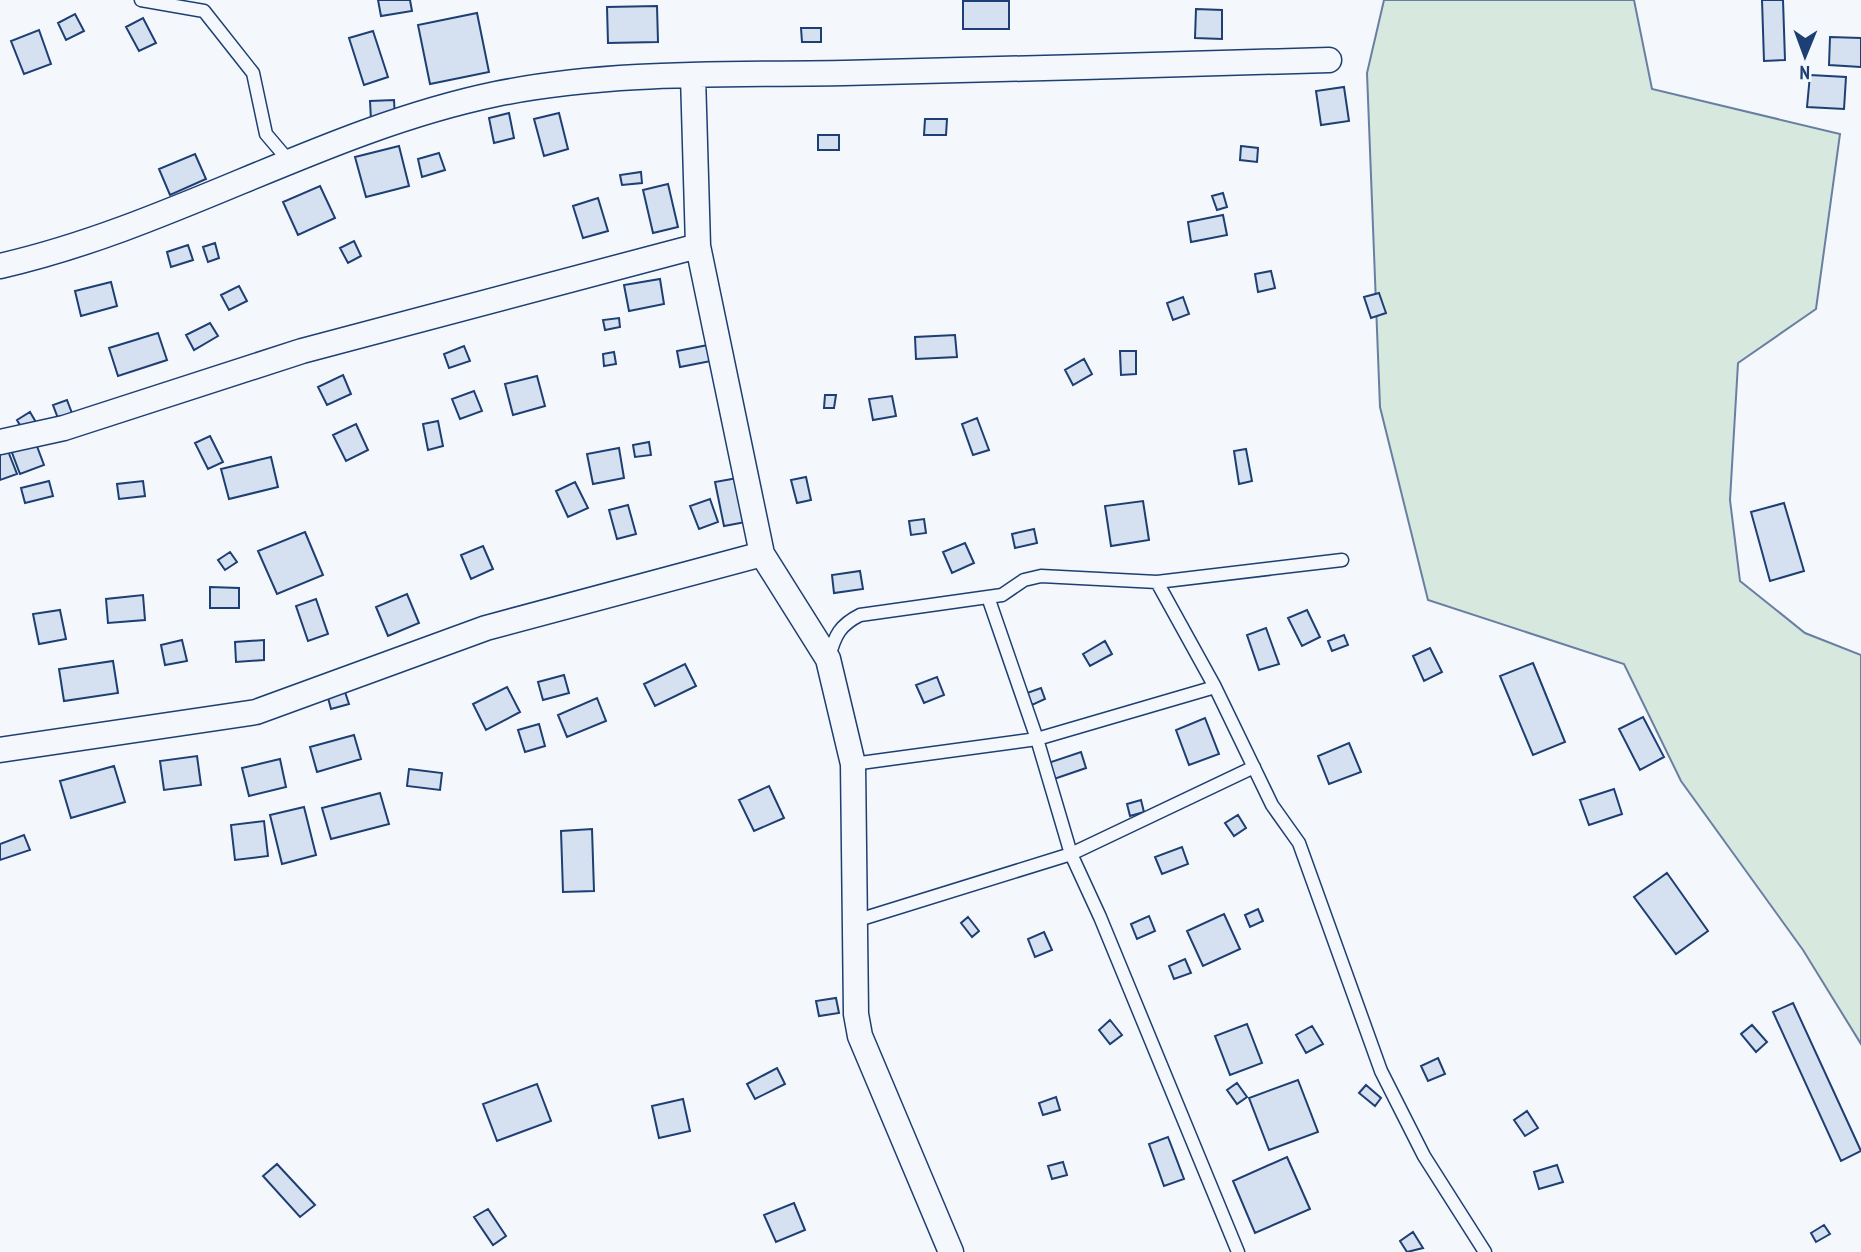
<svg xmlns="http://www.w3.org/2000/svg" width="1861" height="1252" viewBox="0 0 1861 1252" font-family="'PT Sans Narrow',sans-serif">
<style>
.green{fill:#d7e8df;stroke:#687fa3;stroke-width:2}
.building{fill:#d5e0f0;stroke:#1d3f73;stroke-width:2}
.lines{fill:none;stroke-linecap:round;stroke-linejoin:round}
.lane-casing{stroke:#1d3f73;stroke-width:15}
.street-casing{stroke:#1d3f73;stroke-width:27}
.lane{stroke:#f4f7fb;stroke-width:12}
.street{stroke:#f4f7fb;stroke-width:24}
</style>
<rect width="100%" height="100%" fill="#f4f7fb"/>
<path class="green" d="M 1384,0 L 1634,0 L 1652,89 L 1840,134 L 1816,309 L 1738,363 L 1730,500 L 1740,581 L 1805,633 L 1861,655 L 1861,1044 L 1803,950 L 1681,781 L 1624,664 L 1428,600 L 1380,407 L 1367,73 Z"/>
<path class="building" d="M 378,0 L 410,0 L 412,11 L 381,16 Z
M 1762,0 L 1783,0 L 1785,60 L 1764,61 Z
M 963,1 L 1009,1 L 1009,29 L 963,29 Z
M 657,6 L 658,42 L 608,43 L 607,7 Z
M 1196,9 L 1222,10 L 1222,39 L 1195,38 Z
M 477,13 L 489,72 L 430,84 L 418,25 Z
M 75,14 L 84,31 L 66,40 L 58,23 Z
M 143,18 L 156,43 L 139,51 L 126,27 Z
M 801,28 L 821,28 L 821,42 L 802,42 Z
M 39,30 L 51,64 L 24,74 L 11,41 Z
M 373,31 L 388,77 L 364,85 L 349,38 Z
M 1830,37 L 1861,38 L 1861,67 L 1829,65 Z
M 1810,75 L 1846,77 L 1844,109 L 1807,107 Z
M 1344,87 L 1349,121 L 1321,125 L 1316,91 Z
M 394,100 L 395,119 L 371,120 L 370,101 Z
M 509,113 L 514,138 L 494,143 L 489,118 Z
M 559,113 L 568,149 L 544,156 L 534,119 Z
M 925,119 L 947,119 L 946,135 L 924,135 Z
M 818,135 L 839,135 L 839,150 L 818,150 Z
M 399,146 L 409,186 L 366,197 L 355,157 Z
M 1241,146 L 1258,148 L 1257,162 L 1240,160 Z
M 439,153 L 445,170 L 422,177 L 418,159 Z
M 195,154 L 206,179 L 170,195 L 159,169 Z
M 641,172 L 642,183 L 622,185 L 620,175 Z
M 668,184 L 678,227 L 653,233 L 643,190 Z
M 320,186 L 335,218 L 298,235 L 283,202 Z
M 1223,193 L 1227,207 L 1217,210 L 1212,196 Z
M 598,198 L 608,231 L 583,238 L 573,206 Z
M 1223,215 L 1227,235 L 1191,242 L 1188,222 Z
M 354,241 L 361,256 L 348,263 L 340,248 Z
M 215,243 L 219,258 L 208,262 L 203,247 Z
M 188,245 L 193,260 L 171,267 L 167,252 Z
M 1271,271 L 1275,288 L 1258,292 L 1255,274 Z
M 660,279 L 664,304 L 629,311 L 624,285 Z
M 111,282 L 117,306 L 81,316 L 75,291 Z
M 239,286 L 247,301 L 229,310 L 221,295 Z
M 1379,293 L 1386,313 L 1371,318 L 1364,297 Z
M 1183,297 L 1189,314 L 1173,320 L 1167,303 Z
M 619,318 L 620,327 L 605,330 L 603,320 Z
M 210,323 L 218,336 L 194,350 L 186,335 Z
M 158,333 L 167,360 L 118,376 L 109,348 Z
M 955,335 L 957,357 L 916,359 L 915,337 Z
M 708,345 L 711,361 L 680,367 L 677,351 Z
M 464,346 L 470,361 L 449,368 L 444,354 Z
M 1120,351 L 1136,351 L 1136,374 L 1121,375 Z
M 614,352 L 616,364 L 604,366 L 603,354 Z
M 1084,359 L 1092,374 L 1073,385 L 1065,370 Z
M 343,375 L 351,394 L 327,405 L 318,387 Z
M 537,376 L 545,406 L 513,415 L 505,384 Z
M 474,391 L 482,411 L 460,419 L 452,399 Z
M 825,395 L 836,395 L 834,408 L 824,408 Z
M 892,396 L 896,416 L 873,420 L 869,399 Z
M 67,400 L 73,416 L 59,421 L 53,405 Z
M 30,412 L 37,424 L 24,432 L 17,420 Z
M 977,418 L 989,450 L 973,455 L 962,424 Z
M 438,421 L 443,446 L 428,450 L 423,424 Z
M 356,424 L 368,450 L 346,461 L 333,435 Z
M 210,436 L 223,462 L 208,469 L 195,443 Z
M 35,441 L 44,465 L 20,474 L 11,450 Z
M 649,442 L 651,455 L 635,457 L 633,445 Z
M 619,448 L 624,478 L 593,484 L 587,454 Z
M 1246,449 L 1252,481 L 1239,484 L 1234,451 Z
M 8,451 L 17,474 L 0,480 L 0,454 Z
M 271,457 L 278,487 L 229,499 L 221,469 Z
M 743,477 L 751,521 L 724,526 L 715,482 Z
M 806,477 L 811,500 L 797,503 L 791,480 Z
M 49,481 L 53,496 L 25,503 L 21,488 Z
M 143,481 L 145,496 L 119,499 L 117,484 Z
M 575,482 L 588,508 L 568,517 L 556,491 Z
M 710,499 L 718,522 L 699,529 L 690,506 Z
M 1143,501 L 1149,540 L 1111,546 L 1105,506 Z
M 1784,503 L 1804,571 L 1770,581 L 1751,512 Z
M 628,505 L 636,534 L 617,539 L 609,510 Z
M 924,519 L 926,533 L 911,535 L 909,521 Z
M 1034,529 L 1037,543 L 1015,548 L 1012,534 Z
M 305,532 L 323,575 L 277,594 L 258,551 Z
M 965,543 L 974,563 L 952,573 L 943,552 Z
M 483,546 L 493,569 L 471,579 L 461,555 Z
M 230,552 L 237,562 L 225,570 L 218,560 Z
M 860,571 L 863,589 L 834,593 L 832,575 Z
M 210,587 L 239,588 L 239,608 L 210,608 Z
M 407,594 L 419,623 L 388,636 L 376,607 Z
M 143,595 L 145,620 L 108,623 L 106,599 Z
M 316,599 L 328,634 L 308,641 L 296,606 Z
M 60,610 L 66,639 L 39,644 L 33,614 Z
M 1307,610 L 1320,637 L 1302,646 L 1288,618 Z
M 1266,628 L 1279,664 L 1259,670 L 1247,635 Z
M 1344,635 L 1348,645 L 1332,651 L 1328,641 Z
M 182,640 L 187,661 L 165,665 L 161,645 Z
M 264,640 L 264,660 L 236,662 L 235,642 Z
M 1105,641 L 1112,654 L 1090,666 L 1083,654 Z
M 1430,648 L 1442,672 L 1424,681 L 1413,656 Z
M 113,661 L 118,693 L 64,701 L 59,669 Z
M 1533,663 L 1565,742 L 1533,755 L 1500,676 Z
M 685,664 L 696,686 L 655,706 L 644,684 Z
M 564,675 L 569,693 L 543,700 L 538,682 Z
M 937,677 L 944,695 L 924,703 L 916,685 Z
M 507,687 L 520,712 L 486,730 L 473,704 Z
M 1041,688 L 1045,699 L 1032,705 L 1027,693 Z
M 344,689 L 349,704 L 331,709 L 327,694 Z
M 597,698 L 606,721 L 567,737 L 558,715 Z
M 1643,717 L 1664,757 L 1640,770 L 1619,729 Z
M 1205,718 L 1219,754 L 1189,765 L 1176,730 Z
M 539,724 L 545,746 L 525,752 L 518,730 Z
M 354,735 L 361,759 L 317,772 L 310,747 Z
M 1349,743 L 1361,772 L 1329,784 L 1318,756 Z
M 1081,752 L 1086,768 L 1054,779 L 1048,763 Z
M 197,756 L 201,785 L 164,790 L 160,761 Z
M 280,759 L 286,787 L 249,796 L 242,768 Z
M 114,766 L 125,802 L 71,818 L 60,781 Z
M 409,769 L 442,773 L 440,790 L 407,786 Z
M 769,786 L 784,818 L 754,831 L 739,800 Z
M 1614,789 L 1622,814 L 1589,825 L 1580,800 Z
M 380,793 L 389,824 L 331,839 L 322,808 Z
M 1141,800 L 1144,812 L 1130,816 L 1127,804 Z
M 304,807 L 316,855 L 282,864 L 270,815 Z
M 1238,815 L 1246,828 L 1234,836 L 1225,823 Z
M 264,821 L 268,856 L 235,860 L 231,825 Z
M 592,829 L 594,891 L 563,892 L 561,831 Z
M 24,835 L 30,850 L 0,860 L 0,844 Z
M 1182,847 L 1188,864 L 1162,874 L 1155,857 Z
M 1667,873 L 1708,931 L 1676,954 L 1634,897 Z
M 1258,909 L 1263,921 L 1250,927 L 1245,915 Z
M 1224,914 L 1240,949 L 1203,966 L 1187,931 Z
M 1149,916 L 1155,931 L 1137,939 L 1131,924 Z
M 968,917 L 979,931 L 972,937 L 961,923 Z
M 1044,932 L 1052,950 L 1035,957 L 1028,939 Z
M 1185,959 L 1191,973 L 1174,979 L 1169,966 Z
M 836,998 L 839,1013 L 819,1016 L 816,1001 Z
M 1793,1003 L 1861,1151 L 1841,1161 L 1773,1012 Z
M 1110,1020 L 1122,1035 L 1110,1044 L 1099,1030 Z
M 1247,1024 L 1262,1063 L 1230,1075 L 1215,1036 Z
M 1752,1025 L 1767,1042 L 1756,1052 L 1741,1034 Z
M 1312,1026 L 1323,1044 L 1306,1053 L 1296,1035 Z
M 1438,1058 L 1445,1074 L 1428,1081 L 1421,1066 Z
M 777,1068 L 785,1084 L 755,1099 L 747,1084 Z
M 1298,1080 L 1318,1132 L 1269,1150 L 1249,1098 Z
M 1237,1083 L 1247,1097 L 1237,1104 L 1227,1090 Z
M 537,1084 L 551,1121 L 497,1141 L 483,1104 Z
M 1366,1085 L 1381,1098 L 1375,1106 L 1359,1093 Z
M 1056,1097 L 1060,1110 L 1043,1115 L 1039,1103 Z
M 683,1099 L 690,1131 L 659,1138 L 652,1106 Z
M 1527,1111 L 1538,1128 L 1525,1136 L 1514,1120 Z
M 1168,1137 L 1184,1179 L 1164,1186 L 1149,1144 Z
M 1287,1157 L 1310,1209 L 1255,1233 L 1233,1181 Z
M 1063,1162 L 1067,1175 L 1052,1179 L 1048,1166 Z
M 277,1164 L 315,1205 L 300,1217 L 263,1176 Z
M 1557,1165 L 1563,1182 L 1539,1189 L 1534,1172 Z
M 794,1203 L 805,1230 L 776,1242 L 764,1215 Z
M 488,1209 L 506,1236 L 493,1245 L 474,1217 Z
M 1824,1225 L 1830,1234 L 1816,1242 L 1811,1233 Z
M 1413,1232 L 1423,1248 L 1407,1252 L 1400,1241 Z"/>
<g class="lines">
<defs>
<path id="lane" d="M 141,0 L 204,11 L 253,73 L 266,134 L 289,161
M 1157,582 L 1215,687 L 1272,805 L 1299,843 L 1381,1071 L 1424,1156 L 1485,1252
M 988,597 L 1037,739 L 1071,854 L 1100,917 L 1238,1252
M 829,657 C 835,635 840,625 860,615 L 1002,595 L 1024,580 L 1041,576 L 1157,582 L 1342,560
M 853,764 L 1037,739 L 1215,687
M 855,921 L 1071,854 L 1254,767"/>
<path id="street" d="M 693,76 L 698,246 L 762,554 L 828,659 L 853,764 L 856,1014 L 860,1036 L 951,1252
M 0,266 C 172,227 323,130 496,94 C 610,71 729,75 844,73 C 1006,69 1167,65 1329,60
M 0,442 L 64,428 L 302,351 L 698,246
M 0,750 L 256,712 L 486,628 L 762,554"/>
</defs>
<use href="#lane" class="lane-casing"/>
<use href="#street" class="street-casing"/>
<use href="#lane" class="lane"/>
<use href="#street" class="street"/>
</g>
<g transform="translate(1805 56) rotate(181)" stroke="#f4f7fb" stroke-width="5" paint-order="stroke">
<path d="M0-5L12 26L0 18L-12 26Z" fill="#1d3f73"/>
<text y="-10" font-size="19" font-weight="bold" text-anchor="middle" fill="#1d3f73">N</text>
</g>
</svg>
